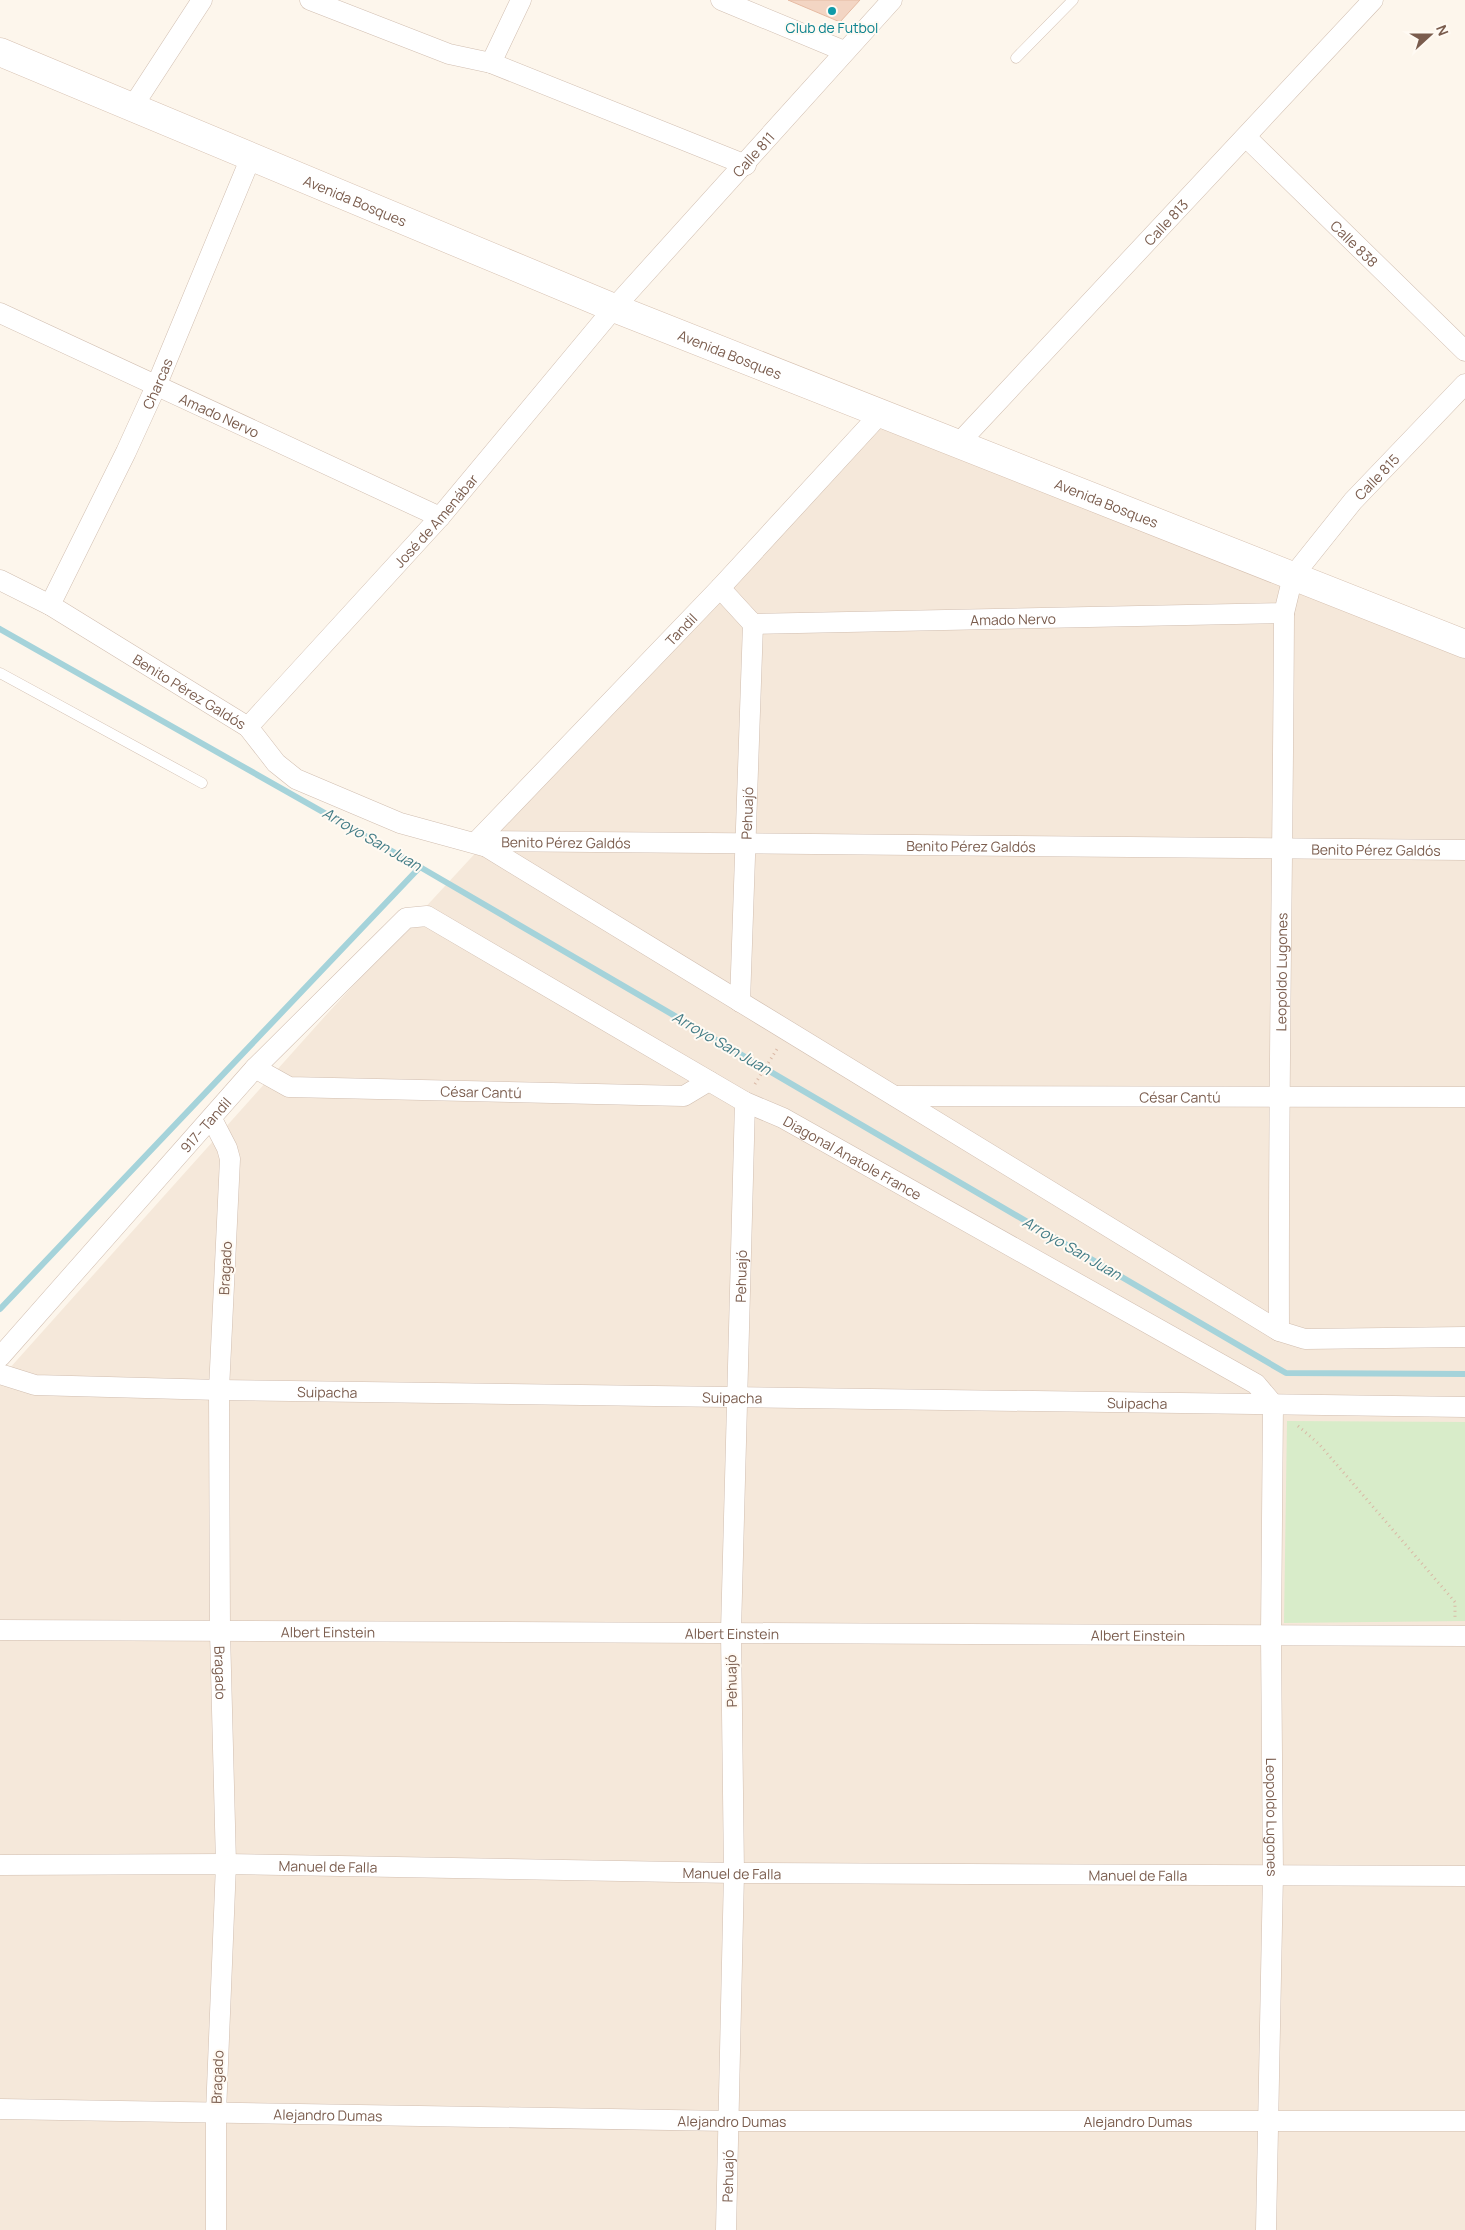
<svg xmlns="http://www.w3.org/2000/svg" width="1465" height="2230" viewBox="0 0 1465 2230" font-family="Manrope,sans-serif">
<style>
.residential{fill:#f5e8da}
.green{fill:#d8ecc9}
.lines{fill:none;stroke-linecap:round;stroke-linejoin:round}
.stream{stroke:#a5d3da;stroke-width:6}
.building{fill:#f3d5c3;stroke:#e6bba3}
.lane-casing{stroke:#d1beb0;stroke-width:11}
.street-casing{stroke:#d1beb0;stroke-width:21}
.secondary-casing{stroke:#d6c0b0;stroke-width:29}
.path{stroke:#d9b8a5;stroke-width:3;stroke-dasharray:1 4;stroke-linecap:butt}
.lane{stroke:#fff;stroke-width:10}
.street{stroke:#fff;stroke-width:20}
.secondary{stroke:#fff;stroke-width:28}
.culture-dot{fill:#0f9aa8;stroke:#fffaf3;stroke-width:2}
.labels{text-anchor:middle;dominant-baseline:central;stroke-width:4;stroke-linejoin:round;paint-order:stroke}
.culture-label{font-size:14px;fill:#0d838f;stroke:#fffaf3}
.street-label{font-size:14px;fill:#7a5c4d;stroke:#fffaf3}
.water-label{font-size:15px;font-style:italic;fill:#437c86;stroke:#fffaf3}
</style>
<rect width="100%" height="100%" fill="#fdf6ec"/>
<path class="residential" d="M 880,414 L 1465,644 L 1465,2230 L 0,2230 L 0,1379 L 327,1014 Z"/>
<path class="green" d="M 1287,1421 L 1465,1422 L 1465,1621 L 1284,1623 Z"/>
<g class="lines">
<path class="stream" d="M 0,629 L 420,867 L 1286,1373 L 1465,1374
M 0,1309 L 420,867"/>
</g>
<path class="building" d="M 788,0 L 860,0 L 840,22 Z"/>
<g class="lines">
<defs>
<path id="lane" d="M 1016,58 L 1073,0
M 0,673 L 202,783"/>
<g id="street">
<path d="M 310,0 L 449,54 L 491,63 L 746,165"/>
<path d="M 721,0 L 844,51"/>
<path d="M 491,63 L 521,0"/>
<path d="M 133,106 L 202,0"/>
<path id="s1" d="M 1246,137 L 1465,351"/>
<path id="s2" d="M 0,313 L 440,517"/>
<path id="s3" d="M 958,444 L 1373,0"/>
<path id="s4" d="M 0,580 L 50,605 L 248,727 L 276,763 L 296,779 L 400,823 L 484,846"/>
<path id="s5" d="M 720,588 L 753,624 L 1284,613 L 1293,576 L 1353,501 L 1465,384"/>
<path id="s6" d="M 50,605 L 126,452 L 157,384 L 251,157"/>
<path id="s7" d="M 248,727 L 440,517 L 614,308 L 892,0"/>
<path d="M 477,841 L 1279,1331 L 1305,1339 L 1465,1337"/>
<path id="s8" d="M 477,841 L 1465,850"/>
<path id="s9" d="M 477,841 L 720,588 L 880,414"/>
<path id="s10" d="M 740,1002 L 753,624"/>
<path id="s11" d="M 255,1068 L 289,1087 L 684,1096 L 709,1081"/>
<path id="s12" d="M 895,1096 L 1465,1097"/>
<path id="s13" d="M 212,1119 L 227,1148 L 230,1159 L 219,1390 L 220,1632 L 226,1864 L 216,2113 L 216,2230"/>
<path id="s14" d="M 1279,1331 C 1278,1091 1283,852 1284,613"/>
<path id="s15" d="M 0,1357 L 255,1068 L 406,918 L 427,916 L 745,1102 L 783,1118 L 1256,1384 L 1273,1404 L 1271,1635 L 1273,1874 L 1266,2230"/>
<path id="s16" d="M 0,1374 L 35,1385 L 219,1390 L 1465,1407"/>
<path id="s17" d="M 0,1630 L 1465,1636"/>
<path id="s18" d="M 0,1865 L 226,1864 L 734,1873 L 1465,1876"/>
<path id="s19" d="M 0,2109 L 728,2121 L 1465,2121"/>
<path id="s20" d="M 726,2230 L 734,1873 L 731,1631 L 745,1102"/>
</g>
<g id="secondary">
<path id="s21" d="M 0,52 L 614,308 L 1465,644"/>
</g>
</defs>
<use href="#lane" class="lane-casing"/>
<use href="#street" class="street-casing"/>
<use href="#secondary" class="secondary-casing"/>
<path class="path" d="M 755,1084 L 777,1049
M 1298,1426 L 1319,1444 L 1455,1602 L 1455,1617"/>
<use href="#lane" class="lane"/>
<use href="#street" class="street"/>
<use href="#secondary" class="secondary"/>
</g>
<circle class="culture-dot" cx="832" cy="11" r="5"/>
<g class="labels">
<g class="culture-label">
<text x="832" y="27">Club de Futbol</text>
</g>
<g class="street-label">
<text stroke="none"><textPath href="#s7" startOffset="764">Calle 811</textPath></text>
<text stroke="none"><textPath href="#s21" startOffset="385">Avenida Bosques</textPath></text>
<text stroke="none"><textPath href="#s3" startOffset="304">Calle 813</textPath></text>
<text stroke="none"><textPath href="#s1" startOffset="152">Calle 838</textPath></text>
<text stroke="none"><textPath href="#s21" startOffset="790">Avenida Bosques</textPath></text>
<text stroke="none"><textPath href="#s6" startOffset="246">Charcas</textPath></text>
<text stroke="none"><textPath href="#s2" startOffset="242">Amado Nervo</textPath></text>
<text stroke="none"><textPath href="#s5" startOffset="748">Calle 815</textPath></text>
<text stroke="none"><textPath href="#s21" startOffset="1195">Avenida Bosques</textPath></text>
<text stroke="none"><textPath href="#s7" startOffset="279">José de Amenábar</textPath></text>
<text stroke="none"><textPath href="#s5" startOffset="309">Amado Nervo</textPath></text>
<text stroke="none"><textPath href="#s9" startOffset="294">Tandil</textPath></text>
<text stroke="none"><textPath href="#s4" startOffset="220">Benito Pérez Galdós</textPath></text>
<text stroke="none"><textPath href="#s10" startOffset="189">Pehuajó</textPath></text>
<text stroke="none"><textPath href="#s8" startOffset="89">Benito Pérez Galdós</textPath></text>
<text stroke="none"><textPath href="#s8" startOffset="494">Benito Pérez Galdós</textPath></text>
<text stroke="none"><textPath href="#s8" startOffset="899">Benito Pérez Galdós</textPath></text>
<text stroke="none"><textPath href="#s14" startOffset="359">Leopoldo Lugones</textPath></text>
<text stroke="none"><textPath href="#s11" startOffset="231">César Cantú</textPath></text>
<text stroke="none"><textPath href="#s12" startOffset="285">César Cantú</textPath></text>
<text stroke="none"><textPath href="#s15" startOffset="310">917- Tandil</textPath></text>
<text stroke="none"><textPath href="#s15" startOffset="1109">Diagonal Anatole France</textPath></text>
<text transform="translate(225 1268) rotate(-87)">Bragado</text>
<text stroke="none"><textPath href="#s20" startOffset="954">Pehuajó</textPath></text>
<text stroke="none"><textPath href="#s16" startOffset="329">Suipacha</textPath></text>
<text stroke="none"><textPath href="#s16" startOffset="734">Suipacha</textPath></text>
<text stroke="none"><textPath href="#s16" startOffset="1139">Suipacha</textPath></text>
<text stroke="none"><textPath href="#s17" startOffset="328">Albert Einstein</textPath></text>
<text stroke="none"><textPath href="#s17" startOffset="732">Albert Einstein</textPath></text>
<text stroke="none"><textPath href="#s17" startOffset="1138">Albert Einstein</textPath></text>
<text stroke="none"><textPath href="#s13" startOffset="558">Bragado</textPath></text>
<text transform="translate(731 1681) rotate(-91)">Pehuajó</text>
<text stroke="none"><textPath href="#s15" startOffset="2011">Leopoldo Lugones</textPath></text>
<text stroke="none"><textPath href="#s18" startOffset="328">Manuel de Falla</textPath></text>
<text stroke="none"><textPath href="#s18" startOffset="732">Manuel de Falla</textPath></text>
<text stroke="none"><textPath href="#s18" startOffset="1138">Manuel de Falla</textPath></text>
<text transform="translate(217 2077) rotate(-88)">Bragado</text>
<text stroke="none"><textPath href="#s19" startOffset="328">Alejandro Dumas</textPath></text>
<text stroke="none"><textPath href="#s19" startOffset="732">Alejandro Dumas</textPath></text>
<text stroke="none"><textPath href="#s19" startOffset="1138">Alejandro Dumas</textPath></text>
<text stroke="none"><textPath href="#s20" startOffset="54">Pehuajó</textPath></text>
</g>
<g class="water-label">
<text transform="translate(372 839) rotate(30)">Arroyo San Juan</text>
<text transform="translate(722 1043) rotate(30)">Arroyo San Juan</text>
<text transform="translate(1072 1248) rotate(30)">Arroyo San Juan</text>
</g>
</g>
<g transform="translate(1430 35) rotate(69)" stroke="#fffaf3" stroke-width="4" paint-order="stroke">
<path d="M0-4L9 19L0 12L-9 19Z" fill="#7a5c4d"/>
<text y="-8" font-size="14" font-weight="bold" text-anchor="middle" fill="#7a5c4d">N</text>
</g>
</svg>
